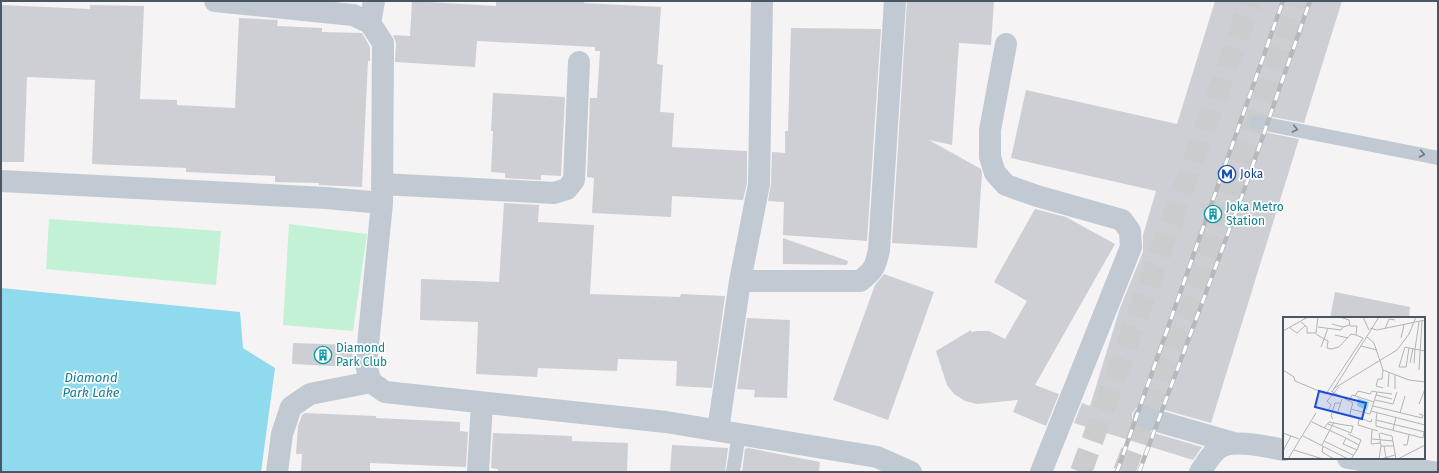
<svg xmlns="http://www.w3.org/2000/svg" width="1439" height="473" viewBox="0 0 1439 473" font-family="'Fira Sans',sans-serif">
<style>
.green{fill:#c3f1d5}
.water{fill:#90daee}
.building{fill:#cdcfd5}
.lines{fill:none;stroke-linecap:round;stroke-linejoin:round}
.highway-tunnel{stroke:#caccce;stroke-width:22;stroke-dasharray:22 11;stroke-linecap:butt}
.lane{stroke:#c1cad2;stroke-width:14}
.street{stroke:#c1cad2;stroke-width:22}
.rail-casing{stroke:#b5b8bd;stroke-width:4.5}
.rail{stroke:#fff;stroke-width:3;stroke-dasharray:9;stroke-linecap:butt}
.oneway{stroke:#6e7983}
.labels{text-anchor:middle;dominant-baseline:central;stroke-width:3.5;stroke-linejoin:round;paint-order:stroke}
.transit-label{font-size:12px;fill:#164399;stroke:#fff;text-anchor:start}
.culture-label{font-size:12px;fill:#0d838f;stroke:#fff;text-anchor:start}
.water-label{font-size:13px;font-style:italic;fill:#0c7c9b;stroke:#fff}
.inset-road{fill:none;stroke:#b1b4b9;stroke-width:1}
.view{fill:#1d4ed8;fill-opacity:0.15;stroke:#1d4ed8;stroke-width:2}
.inset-edge{fill:none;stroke:#4a5661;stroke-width:2}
</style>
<rect width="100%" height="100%" fill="#f5f3f3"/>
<path class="green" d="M 49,219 L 221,231 L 216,285 L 46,269 Z
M 289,224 L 367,234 L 353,331 L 283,325 Z"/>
<path class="water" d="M 1,288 L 240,312 L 243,348 L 275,368 L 261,472 L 1,472 Z"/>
<path class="building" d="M 412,1 L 496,6 L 496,1 L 585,1 L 584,3 L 661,7 L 657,64 L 663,65 L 660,112 L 674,113 L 672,147 L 747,151 L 747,183 L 743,200 L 672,196 L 671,217 L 592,213 L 594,178 L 587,177 L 590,98 L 597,98 L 600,51 L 595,51 L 595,47 L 477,41 L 475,67 L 395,62 L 396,43 L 393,35 L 410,36 Z
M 907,1 L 994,1 L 991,45 L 959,43 L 952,145 L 929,140 L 981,169 L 982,173 L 977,248 L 892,243 Z
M 1215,1 L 1342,1 L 1304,123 L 1257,114 L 1250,116 L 1248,120 L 1248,125 L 1254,130 L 1299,139 L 1211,423 L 1147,405 L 1141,405 L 1136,408 L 1132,413 L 1132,420 L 1135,425 L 1140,429 L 1202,447 L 1193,460 L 1074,423 L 1082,403 L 1090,406 L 1120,308 L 1143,252 L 1143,235 L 1156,191 L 1011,158 L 1026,90 L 1177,124 Z
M 1,5 L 90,9 L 90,5 L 144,6 L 140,99 L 177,100 L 177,105 L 235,108 L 239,18 L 278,20 L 277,26 L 322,28 L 322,32 L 362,33 L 370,47 L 370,61 L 368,61 L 362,187 L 319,185 L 319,183 L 275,182 L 275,176 L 186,172 L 186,168 L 92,164 L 95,80 L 27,77 L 24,162 L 1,162 Z
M 791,28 L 881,29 L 867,241 L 783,235 L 784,202 L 768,201 L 771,184 L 772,152 L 785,153 L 785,131 L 788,131 Z
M 493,93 L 565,97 L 561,176 L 541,175 L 541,180 L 505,178 L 505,173 L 491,172 L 493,131 L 491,131 Z
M 504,203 L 539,205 L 538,222 L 594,225 L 590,294 L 680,297 L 681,294 L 725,296 L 712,388 L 676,386 L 677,361 L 618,359 L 617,371 L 538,368 L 537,377 L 476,374 L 478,322 L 420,320 L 421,279 L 499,282 Z
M 1035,209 L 1066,217 L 1115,244 L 1035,385 L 1059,394 L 1046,426 L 1013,412 L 1018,400 L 977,404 L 965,401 L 954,394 L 947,385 L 936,351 L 971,330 L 971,332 L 977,331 L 989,331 L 1005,339 L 1027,301 L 994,282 Z
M 783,238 L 848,261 L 847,265 L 783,264 Z
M 884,274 L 934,292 L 888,420 L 833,400 L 875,285 Z
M 1335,292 L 1410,307 L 1409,318 L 1330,318 Z
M 747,318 L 790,320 L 787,398 L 754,397 L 755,390 L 737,389 Z
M 293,343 L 353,345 L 352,367 L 292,364 Z
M 305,413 L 376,416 L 376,418 L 460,422 L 460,431 L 468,432 L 466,467 L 370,463 L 370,472 L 301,472 L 302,454 L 296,454 L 298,426 L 302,415 Z
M 493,433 L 572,436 L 572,441 L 628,443 L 627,472 L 498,472 L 498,469 L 491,468 Z
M 672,445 L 728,448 L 725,472 L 670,472 Z
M 748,448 L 820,462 L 819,472 L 742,472 L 745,449 Z"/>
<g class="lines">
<path class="highway-tunnel" d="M 1081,472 L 1251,1
M 1124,472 L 1256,122 L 1299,1"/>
<path class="lane" d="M 1256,122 L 1438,158
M 733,472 L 739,434"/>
<path class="street" d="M 215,1 L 353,15 L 370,23 L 383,43 L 382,203
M 370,23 L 374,1
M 1006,44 L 990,130 L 990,157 L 995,173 L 1006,185 L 1037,196 L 1122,220 L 1130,231 L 1131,247 L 1041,472
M 1,181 L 326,198 L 382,203 L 366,365 L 371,382 L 385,392 L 666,422 L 877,457 L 911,472
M 382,184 L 554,193 L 567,189 L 574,180 L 579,62
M 740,281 L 860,281 C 874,270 875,268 879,250 L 895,1
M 1144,417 L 1234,443
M 718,430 L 740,281 L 759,184 L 762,1
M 1348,458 L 1433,472
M 277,472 L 282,434 L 291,407 L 310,394 L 371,382
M 478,472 L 482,403
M 1200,472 C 1206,463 1211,454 1219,448 C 1233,438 1268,447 1284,450"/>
<defs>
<path id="rail" d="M 1117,472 L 1283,1
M 1139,472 L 1242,196 L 1310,1"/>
</defs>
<use href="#rail" class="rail-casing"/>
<use href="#rail" class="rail"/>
</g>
<defs><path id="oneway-chevron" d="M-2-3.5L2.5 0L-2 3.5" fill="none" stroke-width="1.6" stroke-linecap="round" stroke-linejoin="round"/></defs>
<g class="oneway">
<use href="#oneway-chevron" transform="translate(1295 129) rotate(11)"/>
<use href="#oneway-chevron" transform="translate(1422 154) rotate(12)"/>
</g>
<defs>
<symbol id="metro-ring" viewBox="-11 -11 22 22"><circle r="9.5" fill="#fff" stroke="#1a4fb4" stroke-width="1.5"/><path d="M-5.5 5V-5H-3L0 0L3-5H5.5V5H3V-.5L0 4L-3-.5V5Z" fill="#1a4fb4"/></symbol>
<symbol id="building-ring" viewBox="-11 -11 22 22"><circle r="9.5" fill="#fff" stroke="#0f9aa8" stroke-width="1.5"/><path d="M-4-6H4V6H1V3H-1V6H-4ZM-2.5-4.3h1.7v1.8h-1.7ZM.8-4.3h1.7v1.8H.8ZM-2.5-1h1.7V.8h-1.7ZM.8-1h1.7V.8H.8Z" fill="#0f9aa8"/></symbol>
</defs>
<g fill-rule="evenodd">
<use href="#metro-ring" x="1217" y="164" width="20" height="20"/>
<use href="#building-ring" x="1203" y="204" width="20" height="20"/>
<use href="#building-ring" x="313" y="345" width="20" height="20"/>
</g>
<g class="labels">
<g class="transit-label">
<text x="1240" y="174">Joka</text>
</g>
<g class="culture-label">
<text x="1226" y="207">Joka Metro<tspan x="1226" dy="14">Station</tspan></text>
<text x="336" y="348">Diamond<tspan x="336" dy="14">Park Club</tspan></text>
</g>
<g class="water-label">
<text x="91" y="377">Diamond<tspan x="91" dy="15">Park Lake</tspan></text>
</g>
</g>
<g transform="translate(1283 317)">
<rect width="142" height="142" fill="#f5f3f3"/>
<path d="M 75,81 L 86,85 L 84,93 L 74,89 Z" fill="#90daee"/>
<path class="inset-road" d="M 80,0 L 86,13M 18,5 L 24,10 L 24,16 L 33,16 L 35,0M 49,7 L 60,10 L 66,8M 35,10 L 58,13 L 60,10M 7,11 L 14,16 L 22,9M 45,11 L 41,22 L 45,24 L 44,31 L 48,32 L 56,30 L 68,17 L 73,18M 87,11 L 94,13 L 142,3M 102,12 L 106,2 L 112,3M 0,14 L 25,0M 33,17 L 41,22 L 38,30M 52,18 L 65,21M 84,20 L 91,26 L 100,53 L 126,63 L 142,65M 118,21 L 121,8M 78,29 L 94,33M 126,31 L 123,50 L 116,50 L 122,30 L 126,31 L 142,34M 132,32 L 136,5M 127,46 L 130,31M 131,46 L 132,32M 0,53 L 11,60 L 12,64 L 43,77 L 80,21 L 73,18 L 74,9 L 67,9 L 66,3 L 57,0M 100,53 L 99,62 L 95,62 L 93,69 L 100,71M 136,53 L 139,4M 105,70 L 106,56M 50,72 L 114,33 L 126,17 L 133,0M 112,72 L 112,58M 48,74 L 70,86 L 68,92 L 87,97 L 94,75 L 89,74 L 87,77 L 75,74 L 72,79M 49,75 L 96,0M 94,75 L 109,77M 93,78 L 109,82M 92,83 L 110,87 L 114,75M 66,84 L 69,78 L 91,85M 136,87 L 142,72M 90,89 L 139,101 L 140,98 L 136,97M 46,92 L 48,88 L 44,84 L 56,70M 68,92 L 67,98 L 76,102 L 75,108 L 95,114M 88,94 L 142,108M 94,96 L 93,103 L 142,115M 117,96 L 122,79M 54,97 L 59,82M 76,101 L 88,105 L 89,102M 50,102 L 48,99 L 52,86 L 57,86M 93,103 L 93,109 L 140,121 L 141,115M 29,105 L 63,121 L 60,127 L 74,133 L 68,142M 45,107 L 68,116 L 70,109 L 61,108M 41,111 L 46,105 L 61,108M 89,113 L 88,127 L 98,126M 110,113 L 113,100M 0,116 L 16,122M 96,116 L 98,129 L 110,129M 97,116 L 109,119 L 113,142M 65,117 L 78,123 L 74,133M 20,119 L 65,142M 63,121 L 76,128M 89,122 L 110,124M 41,124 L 70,138M 39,128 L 51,105M 120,128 L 124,128 L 126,118M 40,129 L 39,135 L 51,142M 101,129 L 103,141M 11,133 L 40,142M 0,134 L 8,119M 5,142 L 33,96M 96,142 L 98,129M 98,142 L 112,138M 115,142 L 142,128"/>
<path class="view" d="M 36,74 L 83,86 L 79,102 L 32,90 Z"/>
<rect width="142" height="142" class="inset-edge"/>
</g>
<rect width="1439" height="473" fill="none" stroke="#4a5661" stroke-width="4"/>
</svg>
